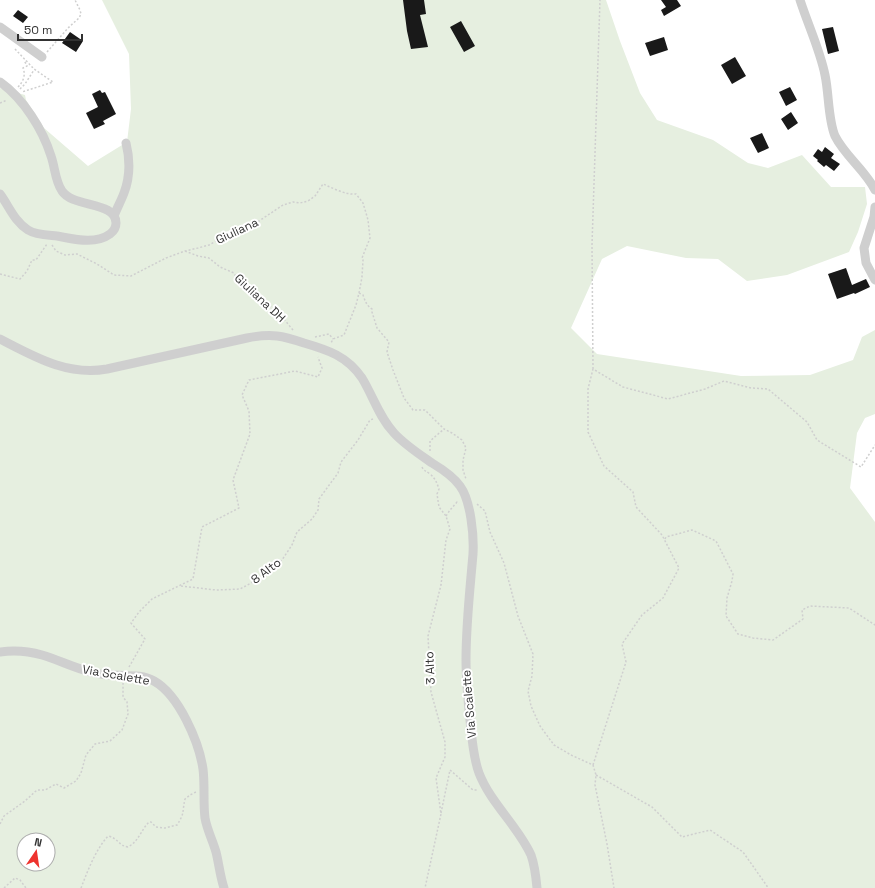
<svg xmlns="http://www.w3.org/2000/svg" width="875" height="888" viewBox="0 0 875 888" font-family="'Space Grotesk',sans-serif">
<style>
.green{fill:#e6efe0;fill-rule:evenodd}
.building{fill:#191919}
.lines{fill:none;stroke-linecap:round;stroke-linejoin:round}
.path{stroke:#cfcfcf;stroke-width:1.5;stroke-dasharray:2 2;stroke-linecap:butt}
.minor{stroke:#cfcfcf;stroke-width:9}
.labels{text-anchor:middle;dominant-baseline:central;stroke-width:4;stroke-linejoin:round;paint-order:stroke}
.street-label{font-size:12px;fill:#323232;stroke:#fff}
</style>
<rect width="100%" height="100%" fill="#fff"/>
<path class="green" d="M 102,0 L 606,0 L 620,41 L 640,93 L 657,120 L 713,140 L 748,163 L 768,168 L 802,155 L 831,187 L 865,187 L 867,204 L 858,232 L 849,252 L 787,275 L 747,281 L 718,259 L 686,258 L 627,246 L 602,259 L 571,328 L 597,354 L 741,376 L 810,375 L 853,360 L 862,337 L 875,330 L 875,414 L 865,418 L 857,433 L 850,488 L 875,522 L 875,888 L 0,888 L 0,88 L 25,95 L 26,100 L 44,128 L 88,166 L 127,142 L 131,109 L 129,54 ZM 24,840 L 48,840 L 48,864 L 24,864 Z"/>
<path class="building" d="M 403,0 L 424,0 L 426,14 L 420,15 L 428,47 L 411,49 L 407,31 Z
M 661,0 L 677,0 L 681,6 L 664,16 L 661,10 L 666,7 Z
M 18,10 L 28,17 L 23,23 L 13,16 Z
M 461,21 L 475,46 L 464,52 L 450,27 Z
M 833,27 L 839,51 L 828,54 L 822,29 Z
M 70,32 L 83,41 L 76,52 L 62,43 Z
M 664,37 L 668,50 L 650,56 L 645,43 Z
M 735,57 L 746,76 L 732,84 L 721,65 Z
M 790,87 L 797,100 L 786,106 L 779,92 Z
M 100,90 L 102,93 L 105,92 L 116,114 L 103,121 L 105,124 L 94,129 L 86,113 L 98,107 L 92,94 Z
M 791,112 L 798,123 L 788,130 L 781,119 Z
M 762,133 L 769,148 L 758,153 L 750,138 Z
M 825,147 L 834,154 L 831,158 L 840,164 L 834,171 L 826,165 L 824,167 L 817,161 L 818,160 L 813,156 L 818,149 L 822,152 Z
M 846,268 L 852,285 L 866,279 L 870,287 L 855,294 L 854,293 L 837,299 L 828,274 Z"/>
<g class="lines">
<path class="path" d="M 15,49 L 34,69 L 53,82 L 22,92
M 47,52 L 68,28 L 79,18 L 81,14 L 80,10 L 75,0
M 18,87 C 23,82 26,75 23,68 L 27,66 L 24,60
M 20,89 L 25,84 L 34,70
M 0,103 L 5,101 L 6,99
M 52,245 L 56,251 L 65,255 L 77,254 L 97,264 L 114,275 L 131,276 L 166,258 L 185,251 L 198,248 L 209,245 L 233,231 L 250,227 L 283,205 L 293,202 L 300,203 L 308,201 L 315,196 L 323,184 C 333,188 345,195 356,194 L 363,203 L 366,213 L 368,220 L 370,238 L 362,258 L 363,260 L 362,277 L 359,293 L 356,305 L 344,335 L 333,339 L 331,343
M 185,251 L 198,256 L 209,258 L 220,267 L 234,273 L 238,281 L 245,285 L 259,298 L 267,302 L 275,312 L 283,318 L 293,330
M 0,274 L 20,279 L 27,271 L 32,260 L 36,260 L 47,244
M 359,293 L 363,295 C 365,301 367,306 372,309 L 372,312 L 377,328 L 389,342 L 387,352 L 393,370 L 404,398 L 413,410 L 425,410 L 444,429 L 452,433 L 462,440 L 466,448 L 463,460 L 463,470 L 466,479
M 315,337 L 329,334 L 333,339
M 593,369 L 592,245 L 600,0
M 430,451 L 430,441 L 444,429
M 422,467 C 424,471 426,471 430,474 C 435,478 437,483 439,489 L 437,494 L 439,507 L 446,516 L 450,529 L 446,540 L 441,585 L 428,636 L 431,692 L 445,742 L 445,757 L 436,778 L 441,814 L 425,888
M 477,504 L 485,511 L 490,532 L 504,563 L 518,616 L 533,654 L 532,676 L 528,691 L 531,706 L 540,726 L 554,745 L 571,755 L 593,765 L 596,775 L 595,785 L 607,844 L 614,888
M 446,516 L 450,510 L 457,502 L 459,503
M 665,539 L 666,537 L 692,530 L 716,541 L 733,574 L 732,581 L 727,598 L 726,616 L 738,634 L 753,638 L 773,640 L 803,619 L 802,610 L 810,606 L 849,608 L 875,625
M 181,586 L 216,590 L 240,589 L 253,582 L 282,560 L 292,545 L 297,532 L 312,519 L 318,510 L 319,499 L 338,473 L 341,462 L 358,440 L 370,420 L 373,419
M 129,667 L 145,639 L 131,623 L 139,612 L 152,599 L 193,579 L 202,527 L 239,508 L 233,480 L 250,434 L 249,411 L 242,395 L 249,380 L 295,371 L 318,377 L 322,368 L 318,357
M 593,765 L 626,662 L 622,644 L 642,615 L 663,598 L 679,568 L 662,535 L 636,507 L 633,492 L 604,466 L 588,432 L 588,389 L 593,369 L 623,387 L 668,399 L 705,389 L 724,381 L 751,388 L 768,389 L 807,422 L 817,440 L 861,467 L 875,445
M 596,775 L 652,807 L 682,837 L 710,830 L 743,852 L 767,886 L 767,888
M 441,813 L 450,770 L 473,790 L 478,790
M 0,824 L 4,816 L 25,801 L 37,790 L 45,790 L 56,784 L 64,788 L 76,781 L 81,773 L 86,755 L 95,744 L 110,741 L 122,730 L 128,714 L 127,702 L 123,697 L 123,683
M 4,888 L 15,878 L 20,880 L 26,888
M 81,888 C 88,870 95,851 108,836 C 118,838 119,846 128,847 C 139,841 141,830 149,822 L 151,822 L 156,827 L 165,828 L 177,825 C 185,813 182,812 185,799 L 190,795 L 196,792"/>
<path class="minor" d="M 800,0 C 808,25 820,50 825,75 C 829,93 828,120 835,136 C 845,156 865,170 875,190
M 0,27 L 42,57
M 0,82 C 23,98 43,130 51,156 C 55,167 55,181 62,191 C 73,208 116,201 116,223 C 116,227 114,231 110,234 C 95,245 74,239 57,236 C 47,235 36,235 28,230 C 14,221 9,206 0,194
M 875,207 L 874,217 L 864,248 L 866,263 L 875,280
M 114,216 C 117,208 121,201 124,193 C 130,177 130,159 126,143
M 0,339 C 35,357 67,376 107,369 L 247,338 C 257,336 267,335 277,336 C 286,337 295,340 304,343 C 328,350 347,356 362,378 C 373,396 379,417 394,433 C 405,445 419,454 432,463 C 442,469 453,476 460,486 C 471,501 474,536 473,554 C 470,589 466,624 466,660 C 466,680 468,700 470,720 C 472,738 473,757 479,773 C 491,804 518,826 531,855 C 535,866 536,877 537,888
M 0,652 C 14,650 28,651 42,655 C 59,660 74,668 91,672 C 98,674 105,675 112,675 C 126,676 142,674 154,681 C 179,695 199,742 203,769 C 205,785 203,802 205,818 C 207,830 213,841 216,852 C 219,864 220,876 224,888"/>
</g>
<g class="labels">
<g class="street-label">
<text transform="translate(237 231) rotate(-25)">Giuliana</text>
<text transform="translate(260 298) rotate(43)">Giuliana DH</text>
<text transform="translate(266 571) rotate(-37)">8 Alto</text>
<text transform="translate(430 668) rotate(-93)">3 Alto</text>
<text transform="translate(116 675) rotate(10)">Via Scalette</text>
<text transform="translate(469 704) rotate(-95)">Via Scalette</text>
</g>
</g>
<g transform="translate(36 852) rotate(13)"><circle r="19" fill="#ffffff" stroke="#adadad"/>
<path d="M0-3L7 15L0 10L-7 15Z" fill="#ee332e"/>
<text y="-6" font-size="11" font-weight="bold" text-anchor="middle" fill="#323232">N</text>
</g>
<path d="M18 34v6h64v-6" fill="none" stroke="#323232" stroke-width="2"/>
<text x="24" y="34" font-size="12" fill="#323232" stroke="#ffffff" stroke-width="3" paint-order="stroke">50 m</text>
</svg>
